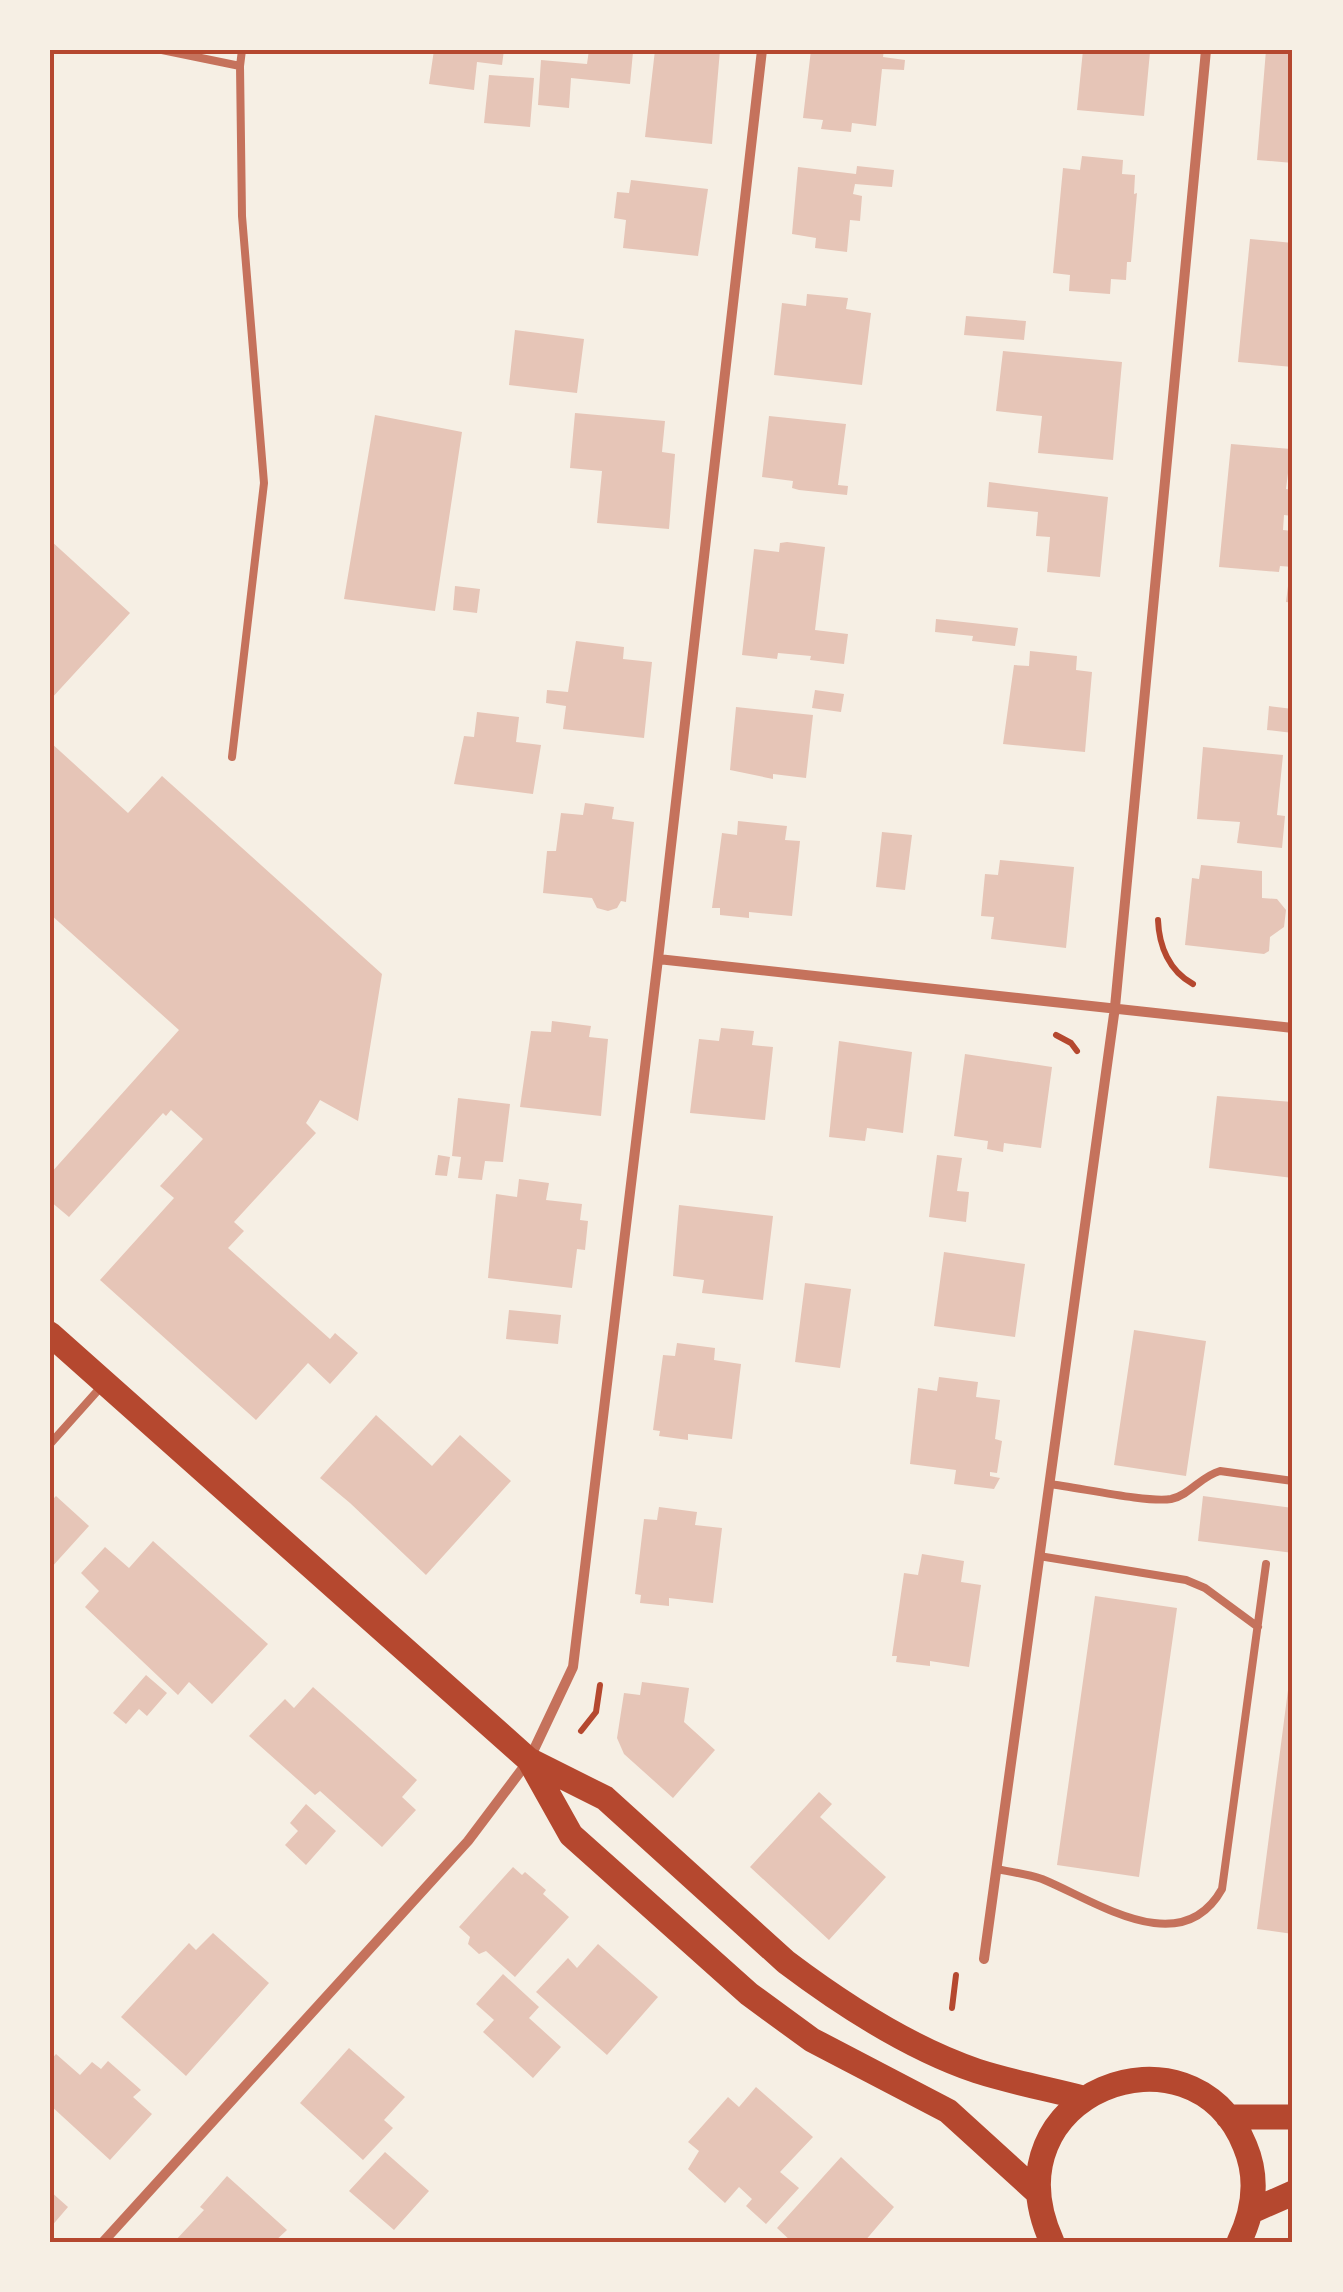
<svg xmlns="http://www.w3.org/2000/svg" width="1343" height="2292" viewBox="0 0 1343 2292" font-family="'Roboto Condensed',sans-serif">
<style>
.building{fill:#e6c5b7}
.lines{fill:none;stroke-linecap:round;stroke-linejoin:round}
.path{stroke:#b5482f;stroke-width:6}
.service{stroke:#c5725c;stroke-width:8}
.minor{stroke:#c5725c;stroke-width:10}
.primary{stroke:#b5482f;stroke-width:25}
.neatline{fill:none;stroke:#b5482f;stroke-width:4}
</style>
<rect width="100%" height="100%" fill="#f6efe4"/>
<path class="building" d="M 434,50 L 504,50 L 502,65 L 477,62 L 474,90 L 429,84 Z
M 589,50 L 633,52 L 630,84 L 571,78 L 569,108 L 538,105 L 541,60 L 587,64 Z
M 655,50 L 720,50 L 712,144 L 645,137 Z
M 811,50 L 884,50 L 883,57 L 905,60 L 904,70 L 882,69 L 876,126 L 852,123 L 851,132 L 821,129 L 823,120 L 803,118 Z
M 1083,50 L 1150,52 L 1144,116 L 1077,110 Z
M 1266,50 L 1293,50 L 1293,163 L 1257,160 Z
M 489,75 L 534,78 L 530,127 L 484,123 Z
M 1082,156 L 1123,160 L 1122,174 L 1135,175 L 1134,194 L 1137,193 L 1131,262 L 1127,262 L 1126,280 L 1111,279 L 1110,294 L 1069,291 L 1070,275 L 1053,273 L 1063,168 L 1080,170 Z
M 857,166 L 894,170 L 892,187 L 855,184 L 853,194 L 862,196 L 860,221 L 850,220 L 847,252 L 815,248 L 816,238 L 792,234 L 798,167 L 856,174 Z
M 631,180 L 708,189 L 698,256 L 623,248 L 626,220 L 614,218 L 617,192 L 629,193 Z
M 1250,239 L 1293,243 L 1293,367 L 1238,362 Z
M 807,294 L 848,298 L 846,309 L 871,313 L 862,385 L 774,375 L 782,303 L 806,306 Z
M 966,316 L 1026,321 L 1024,340 L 964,335 Z
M 515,330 L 584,339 L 577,393 L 509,385 Z
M 1003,351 L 1122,362 L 1113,460 L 1038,453 L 1042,416 L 996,411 Z
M 575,413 L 665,421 L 662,452 L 675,454 L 669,529 L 597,523 L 602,471 L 570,468 Z
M 375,415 L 462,432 L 435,611 L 344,599 Z
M 769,416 L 846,424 L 838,485 L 848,486 L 847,495 L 799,490 L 792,488 L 793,481 L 762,477 Z
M 1231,444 L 1291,449 L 1286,489 L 1293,490 L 1293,516 L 1284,515 L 1283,530 L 1293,531 L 1293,567 L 1280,566 L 1279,572 L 1219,567 Z
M 989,482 L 1108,497 L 1100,577 L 1047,572 L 1050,537 L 1036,536 L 1038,512 L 987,507 Z
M 50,540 L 130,613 L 50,700 Z
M 787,542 L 825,547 L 815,630 L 848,634 L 844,664 L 810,660 L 811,656 L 778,653 L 777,659 L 742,655 L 754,549 L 779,552 L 780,543 Z
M 1289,578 L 1293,578 L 1293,603 L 1286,602 Z
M 455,586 L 480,589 L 477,613 L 453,610 Z
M 936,619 L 1018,628 L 1015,646 L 972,641 L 973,636 L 935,632 Z
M 576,641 L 624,647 L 623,659 L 652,662 L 644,738 L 563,729 L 566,706 L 546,703 L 547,690 L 568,692 Z
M 1030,651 L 1077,656 L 1076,670 L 1092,672 L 1085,752 L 1003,744 L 1014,665 L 1029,666 Z
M 815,690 L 844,694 L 841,712 L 812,708 Z
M 1269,706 L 1293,709 L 1293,733 L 1267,730 Z
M 736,707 L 813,715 L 806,778 L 773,774 L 773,779 L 730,770 Z
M 477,712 L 519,717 L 516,742 L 541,745 L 533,794 L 454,784 L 464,736 L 474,737 Z
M 50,742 L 128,813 L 162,776 L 382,974 L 358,1121 L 320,1100 L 306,1123 L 316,1133 L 234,1222 L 244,1231 L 228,1248 L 330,1339 L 335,1333 L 358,1353 L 330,1384 L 308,1363 L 256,1420 L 100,1280 L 174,1198 L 160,1186 L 203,1139 L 171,1110 L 166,1116 L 163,1113 L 69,1217 L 50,1201 L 50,1174 L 179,1030 L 50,914 Z
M 1203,747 L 1283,755 L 1277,815 L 1285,816 L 1282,848 L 1237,843 L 1240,822 L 1197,819 Z
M 585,803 L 614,807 L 612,819 L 634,822 L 626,902 L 621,901 L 617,908 L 608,911 L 597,908 L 592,898 L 543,893 L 547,851 L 556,851 L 561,813 L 583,815 Z
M 738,821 L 787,826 L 785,840 L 800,841 L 792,916 L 749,912 L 749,918 L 720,915 L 720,908 L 712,908 L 722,833 L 737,835 Z
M 882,832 L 912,835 L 905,890 L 876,887 Z
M 1000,860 L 1074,867 L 1066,948 L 991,939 L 994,917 L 981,916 L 985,874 L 998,875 Z
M 1201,865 L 1262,871 L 1262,898 L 1277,899 L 1286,910 L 1284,927 L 1270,937 L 1269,951 L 1264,954 L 1185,945 L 1192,878 L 1199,879 Z
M 552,1021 L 591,1026 L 589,1037 L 608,1039 L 601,1116 L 520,1107 L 531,1031 L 551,1032 Z
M 721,1028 L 754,1031 L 752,1045 L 773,1047 L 765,1120 L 690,1113 L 699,1039 L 719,1041 Z
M 839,1041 L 912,1052 L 903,1133 L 867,1128 L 865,1141 L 829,1137 Z
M 965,1054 L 1052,1067 L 1041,1148 L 1004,1143 L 1003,1152 L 987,1149 L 988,1141 L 954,1136 Z
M 1217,1096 L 1293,1102 L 1293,1178 L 1209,1168 Z
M 458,1098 L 510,1104 L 503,1162 L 485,1161 L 482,1180 L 458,1178 L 461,1157 L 452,1156 Z
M 438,1155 L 450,1157 L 447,1176 L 435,1175 Z
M 937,1155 L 962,1158 L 957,1191 L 969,1192 L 966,1222 L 929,1217 Z
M 519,1179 L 549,1183 L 546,1200 L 582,1204 L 580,1220 L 588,1221 L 585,1250 L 577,1249 L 572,1288 L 488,1278 L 496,1194 L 517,1197 Z
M 679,1205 L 773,1216 L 763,1300 L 702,1293 L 704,1280 L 673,1276 Z
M 944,1252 L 1025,1264 L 1015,1337 L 934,1326 Z
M 805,1283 L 851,1289 L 840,1368 L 795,1362 Z
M 509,1310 L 561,1315 L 558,1344 L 506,1339 Z
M 1134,1330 L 1206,1341 L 1186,1476 L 1114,1465 Z
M 677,1343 L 715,1348 L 714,1360 L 741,1364 L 732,1439 L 688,1434 L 688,1440 L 659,1436 L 660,1431 L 653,1430 L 663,1355 L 675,1356 Z
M 939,1377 L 978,1382 L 976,1397 L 1000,1400 L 995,1439 L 1002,1441 L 997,1473 L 990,1472 L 990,1476 L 1000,1478 L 994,1489 L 954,1484 L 956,1470 L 910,1464 L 918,1388 L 937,1391 Z
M 376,1415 L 432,1466 L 460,1435 L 511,1481 L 426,1575 L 350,1503 L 320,1478 Z
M 56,1496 L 89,1526 L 50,1569 L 50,1502 Z
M 1203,1496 L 1293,1508 L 1293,1553 L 1198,1541 Z
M 659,1507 L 697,1512 L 695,1525 L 722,1528 L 713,1603 L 669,1598 L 669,1606 L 640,1603 L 641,1595 L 635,1594 L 644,1519 L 657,1520 Z
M 153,1541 L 268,1644 L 212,1704 L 189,1682 L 178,1695 L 85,1607 L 99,1591 L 81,1573 L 105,1547 L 129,1568 Z
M 922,1554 L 964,1561 L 961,1582 L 981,1585 L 969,1667 L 930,1661 L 930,1666 L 896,1662 L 897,1656 L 892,1656 L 904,1573 L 918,1575 Z
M 1095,1596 L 1177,1608 L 1139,1877 L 1057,1865 Z
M 1291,1667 L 1293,1668 L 1293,1934 L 1257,1929 Z
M 146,1675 L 167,1693 L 147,1716 L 139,1709 L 126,1724 L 113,1713 Z
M 642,1682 L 689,1688 L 684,1722 L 715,1750 L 673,1798 L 624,1754 L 617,1738 L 624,1693 L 640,1695 Z
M 313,1687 L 417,1780 L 402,1797 L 416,1810 L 382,1847 L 320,1791 L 315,1795 L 249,1736 L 285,1699 L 294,1708 Z
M 819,1792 L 832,1804 L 820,1817 L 886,1877 L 829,1940 L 750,1867 Z
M 306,1804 L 336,1831 L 306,1865 L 285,1845 L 298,1831 L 290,1823 Z
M 513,1867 L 522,1875 L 525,1872 L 546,1890 L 543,1894 L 569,1917 L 515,1977 L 486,1951 L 479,1954 L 468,1944 L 470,1937 L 459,1927 Z
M 213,1933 L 269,1983 L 186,2076 L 121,2017 L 189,1943 L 196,1950 Z
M 598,1944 L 658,1997 L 607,2055 L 536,1992 L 568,1958 L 577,1968 Z
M 503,1974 L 539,2007 L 529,2018 L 561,2047 L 533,2078 L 483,2032 L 494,2020 L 476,2004 Z
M 349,2048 L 405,2097 L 384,2120 L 393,2128 L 363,2160 L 300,2103 Z
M 56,2054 L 80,2075 L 92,2062 L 101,2069 L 108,2061 L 141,2090 L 133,2097 L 152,2114 L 110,2160 L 50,2105 L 50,2061 Z
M 756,2087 L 813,2137 L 780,2172 L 799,2188 L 766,2224 L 746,2206 L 752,2199 L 739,2187 L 725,2203 L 688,2169 L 699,2151 L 688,2142 L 728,2097 L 739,2107 Z
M 385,2152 L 429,2191 L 394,2230 L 349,2191 Z
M 841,2157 L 894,2207 L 864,2242 L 792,2242 L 777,2228 Z
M 227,2176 L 287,2230 L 274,2242 L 174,2242 L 204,2210 L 200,2207 Z
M 50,2191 L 68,2207 L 50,2228 Z"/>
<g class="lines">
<path class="path" d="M 1158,920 C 1159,946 1169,971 1193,984
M 1056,1035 L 1071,1043 L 1077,1051
M 581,1731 L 596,1712 L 600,1685
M 952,2008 L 956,1975"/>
<path class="service" d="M 162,50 L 240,66 L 242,216 L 264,483 L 232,757
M 240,66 L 242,50
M 50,1444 L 100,1388
M 1049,1484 C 1077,1487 1147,1503 1171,1499 C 1190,1495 1201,1476 1220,1471 L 1293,1481
M 1039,1556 L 1186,1580 L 1205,1588 L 1258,1627
M 996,1869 C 1012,1872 1027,1874 1042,1879 C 1096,1901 1181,1962 1222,1889 L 1266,1564"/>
<path class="minor" d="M 658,959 L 1293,1028
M 984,1959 L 1115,1007 L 1206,50
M 103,2242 L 468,1841 L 529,1760 L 573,1667 L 658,959 L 762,50"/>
<path class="primary" d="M 50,1334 L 529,1760 L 605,1798 L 786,1962 C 843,2005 909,2048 977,2071 C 1011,2082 1048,2089 1083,2098
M 529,1760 L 571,1835 L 749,1994 L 812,2040 L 948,2111 L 1037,2192
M 1228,2117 L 1293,2117
M 1252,2211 L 1293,2193
M 1052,2242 C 984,2093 1192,2015 1245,2146 C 1259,2179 1254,2211 1239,2242"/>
</g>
<rect width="1343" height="2292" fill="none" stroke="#f6efe4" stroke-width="105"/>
<rect x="52" y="52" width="1238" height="2188" class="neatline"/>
</svg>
